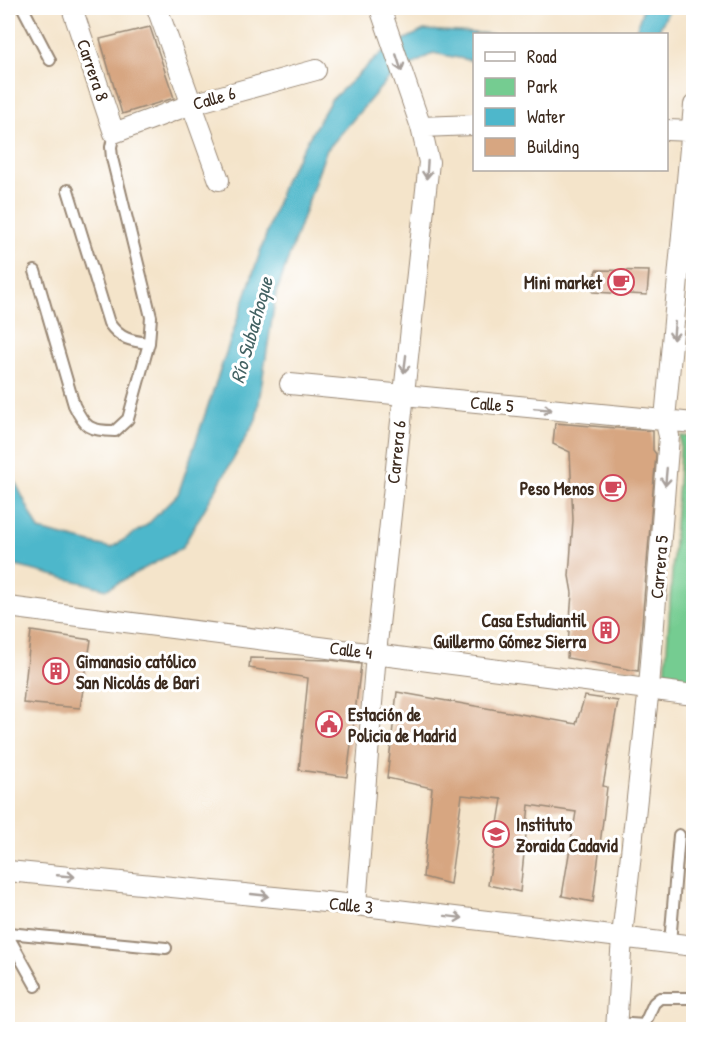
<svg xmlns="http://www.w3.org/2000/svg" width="701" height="1037" viewBox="0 0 701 1037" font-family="'Patrick Hand',sans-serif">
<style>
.green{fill:#75cc91;stroke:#587b58;stroke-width:1.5}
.water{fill:#4eb7cb;stroke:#447074;stroke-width:1.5}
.building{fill:#d7a681}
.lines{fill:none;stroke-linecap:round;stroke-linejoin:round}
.lane-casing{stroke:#988774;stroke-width:14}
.street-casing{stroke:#988774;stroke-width:22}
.lane{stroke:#fff;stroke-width:10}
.street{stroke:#fff;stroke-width:20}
.oneway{stroke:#a79f9a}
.labels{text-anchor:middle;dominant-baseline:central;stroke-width:6;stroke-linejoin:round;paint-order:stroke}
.street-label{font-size:18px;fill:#3b2a1e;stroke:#fff}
.poi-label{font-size:18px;font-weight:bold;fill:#3b2a1e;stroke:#fff;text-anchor:end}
.water-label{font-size:20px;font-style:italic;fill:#436263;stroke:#fff}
</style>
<rect width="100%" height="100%" fill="#fff"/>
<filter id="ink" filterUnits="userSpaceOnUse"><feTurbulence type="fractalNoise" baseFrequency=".0167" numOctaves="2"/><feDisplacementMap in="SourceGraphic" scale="12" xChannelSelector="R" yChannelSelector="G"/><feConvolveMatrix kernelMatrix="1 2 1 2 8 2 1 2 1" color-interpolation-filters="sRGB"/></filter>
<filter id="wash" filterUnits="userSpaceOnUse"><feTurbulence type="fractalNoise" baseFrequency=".008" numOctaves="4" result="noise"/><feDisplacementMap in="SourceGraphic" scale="24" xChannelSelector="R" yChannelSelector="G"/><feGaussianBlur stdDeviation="1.35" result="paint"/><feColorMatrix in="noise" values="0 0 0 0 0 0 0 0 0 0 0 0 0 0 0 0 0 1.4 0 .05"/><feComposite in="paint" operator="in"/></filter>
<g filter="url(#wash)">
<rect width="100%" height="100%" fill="#f4e4ca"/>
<path class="green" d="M 681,436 L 693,437 L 693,683 L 665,678 Z"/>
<path class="water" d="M 643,8 L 670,8 L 657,34 L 632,34 L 636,31 Z
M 424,30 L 494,34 L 474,34 L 474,61 L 433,53 L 388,79 L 326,151 L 276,294 L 256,420 L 182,548 L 107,589 L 8,564 L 8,467 L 39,530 L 111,548 L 147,525 L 178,494 L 285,179 L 331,100 L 387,48 Z"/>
<g id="blocks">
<path class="building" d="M 150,27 L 174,98 L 122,114 L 100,39 Z
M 596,270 L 649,271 L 647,295 L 593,292 Z
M 555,423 L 653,431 L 653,450 L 656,454 L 638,671 L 567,658 L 572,593 L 569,576 L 573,520 L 570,452 L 553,444 Z
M 31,631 L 91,640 L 80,708 L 23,703 Z
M 250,658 L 330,660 L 361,664 L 347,777 L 299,770 L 308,678 L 249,668 Z
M 397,692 L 576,724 L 585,696 L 618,701 L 603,786 L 607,787 L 593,902 L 562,896 L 576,812 L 529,805 L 520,892 L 488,885 L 502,799 L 462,795 L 450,884 L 423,877 L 432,788 L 387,778 Z"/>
</g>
</g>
<g filter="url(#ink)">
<use href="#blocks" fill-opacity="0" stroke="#988774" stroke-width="1.5"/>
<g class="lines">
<defs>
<path id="lane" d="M 23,8 L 50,60
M 68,190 L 109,323 C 120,339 131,341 149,343
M 35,271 L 74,405 C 85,428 90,431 115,431 L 128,419 L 149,343 L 151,317 L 112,158 L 111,147 L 114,133
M 8,933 L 166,948
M 8,936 L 36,986
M 670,943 L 679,835
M 616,1023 L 644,1025 L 654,1003 L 660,998 L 694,998"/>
<path id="street" d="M 72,8 L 114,133 L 192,104 L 316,70
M 157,8 L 219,180
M 421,127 L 474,125
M 666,130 L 694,131
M 290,384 L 694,423
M 8,607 L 694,695
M 8,871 L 356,905 L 694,946
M 356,905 L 376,653 L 429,162 L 421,127 L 380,8
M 616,1030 L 622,937 L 649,687 L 669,436 L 665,419 L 694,105"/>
</defs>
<use href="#lane" class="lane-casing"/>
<use href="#street" class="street-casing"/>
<use href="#lane" class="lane"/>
<use href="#street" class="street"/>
</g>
<defs><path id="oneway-shaft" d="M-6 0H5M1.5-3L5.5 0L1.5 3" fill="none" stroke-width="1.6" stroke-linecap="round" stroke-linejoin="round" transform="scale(1.5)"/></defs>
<g class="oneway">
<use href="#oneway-shaft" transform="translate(399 63) rotate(72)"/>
<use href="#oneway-shaft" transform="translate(427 170) rotate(94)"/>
<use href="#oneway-shaft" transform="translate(674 331) rotate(95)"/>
<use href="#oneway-shaft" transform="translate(405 364) rotate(97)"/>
<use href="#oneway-shaft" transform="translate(543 409) rotate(5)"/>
<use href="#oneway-shaft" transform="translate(666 477) rotate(95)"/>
<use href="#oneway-shaft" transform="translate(66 876) rotate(5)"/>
<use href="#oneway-shaft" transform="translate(260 895) rotate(6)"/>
<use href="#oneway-shaft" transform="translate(454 917) rotate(7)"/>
</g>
</g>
<defs>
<symbol id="cafe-ring" viewBox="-11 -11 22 22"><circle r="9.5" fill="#fff" stroke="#d1495b" stroke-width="1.5"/><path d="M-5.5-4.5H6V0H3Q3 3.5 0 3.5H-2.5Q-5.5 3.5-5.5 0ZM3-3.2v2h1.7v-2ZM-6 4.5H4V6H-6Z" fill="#d1495b"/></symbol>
<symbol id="building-ring" viewBox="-11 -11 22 22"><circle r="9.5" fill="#fff" stroke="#d1495b" stroke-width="1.5"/><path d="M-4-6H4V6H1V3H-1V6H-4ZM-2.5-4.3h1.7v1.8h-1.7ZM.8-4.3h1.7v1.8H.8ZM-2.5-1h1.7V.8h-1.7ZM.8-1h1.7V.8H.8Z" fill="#d1495b"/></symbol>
<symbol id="civic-ring" viewBox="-11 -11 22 22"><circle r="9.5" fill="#fff" stroke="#d1495b" stroke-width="1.5"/><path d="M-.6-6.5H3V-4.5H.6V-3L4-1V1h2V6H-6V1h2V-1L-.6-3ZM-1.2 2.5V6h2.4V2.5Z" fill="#d1495b"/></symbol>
<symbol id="school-ring" viewBox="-11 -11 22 22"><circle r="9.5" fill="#fff" stroke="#d1495b" stroke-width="1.5"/><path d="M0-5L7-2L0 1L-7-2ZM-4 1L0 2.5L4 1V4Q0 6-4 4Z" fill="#d1495b"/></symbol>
</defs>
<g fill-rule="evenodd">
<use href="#cafe-ring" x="606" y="267" width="30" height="30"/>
<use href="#cafe-ring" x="598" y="473" width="30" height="30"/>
<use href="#building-ring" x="591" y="615" width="30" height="30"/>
<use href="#building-ring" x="41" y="656" width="30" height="30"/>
<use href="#civic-ring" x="314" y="709" width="30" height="30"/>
<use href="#school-ring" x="481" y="819" width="30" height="30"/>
</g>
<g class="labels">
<g class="street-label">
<text transform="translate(93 70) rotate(71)">Carrera 8</text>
<text transform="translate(214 98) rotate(-16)">Calle 6</text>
<text transform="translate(492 404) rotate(5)">Calle 5</text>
<text transform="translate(396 452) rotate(-84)">Carrera 6</text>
<text transform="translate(659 567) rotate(-85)">Carrera 5</text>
<text transform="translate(351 650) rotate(7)">Calle 4</text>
<text transform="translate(351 905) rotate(6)">Calle 3</text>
</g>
<g class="poi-label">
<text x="602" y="282">Mini market</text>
<text x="594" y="488">Peso Menos</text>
<text x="586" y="620">Casa Estudiantil<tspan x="586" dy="21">Guillermo Gómez Sierra</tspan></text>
<text x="76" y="661" text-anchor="start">Gimanasio católico<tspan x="76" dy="21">San Nicolás de Bari</tspan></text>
<text x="348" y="714" text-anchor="start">Estación de<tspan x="348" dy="21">Policia de Madrid</tspan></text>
<text x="516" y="824" text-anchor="start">Instituto<tspan x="516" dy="21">Zoraida Cadavid</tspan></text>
</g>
<g class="water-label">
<text transform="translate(251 330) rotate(-74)">Río Subachoque</text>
</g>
</g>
<rect width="701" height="1037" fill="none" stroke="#fff" stroke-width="30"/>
<rect x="473" y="33" width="195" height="138" fill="#ffffff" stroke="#b1aaa5" stroke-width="1.5"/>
<rect x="485" y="52" width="30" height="9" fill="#ffffff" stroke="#b1aaa5" stroke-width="1.5"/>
<text x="527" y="63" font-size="18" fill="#3b2a1e">Road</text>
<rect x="485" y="78" width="30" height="18" fill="#75cc91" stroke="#b1aaa5" stroke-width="1.5"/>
<text x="527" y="93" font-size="18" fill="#3b2a1e">Park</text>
<rect x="485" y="108" width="30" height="18" fill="#4eb7cb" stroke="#b1aaa5" stroke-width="1.5"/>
<text x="527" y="123" font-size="18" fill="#3b2a1e">Water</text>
<rect x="485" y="138" width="30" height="18" fill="#d7a681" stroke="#b1aaa5" stroke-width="1.5"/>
<text x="527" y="153" font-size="18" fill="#3b2a1e">Building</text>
</svg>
